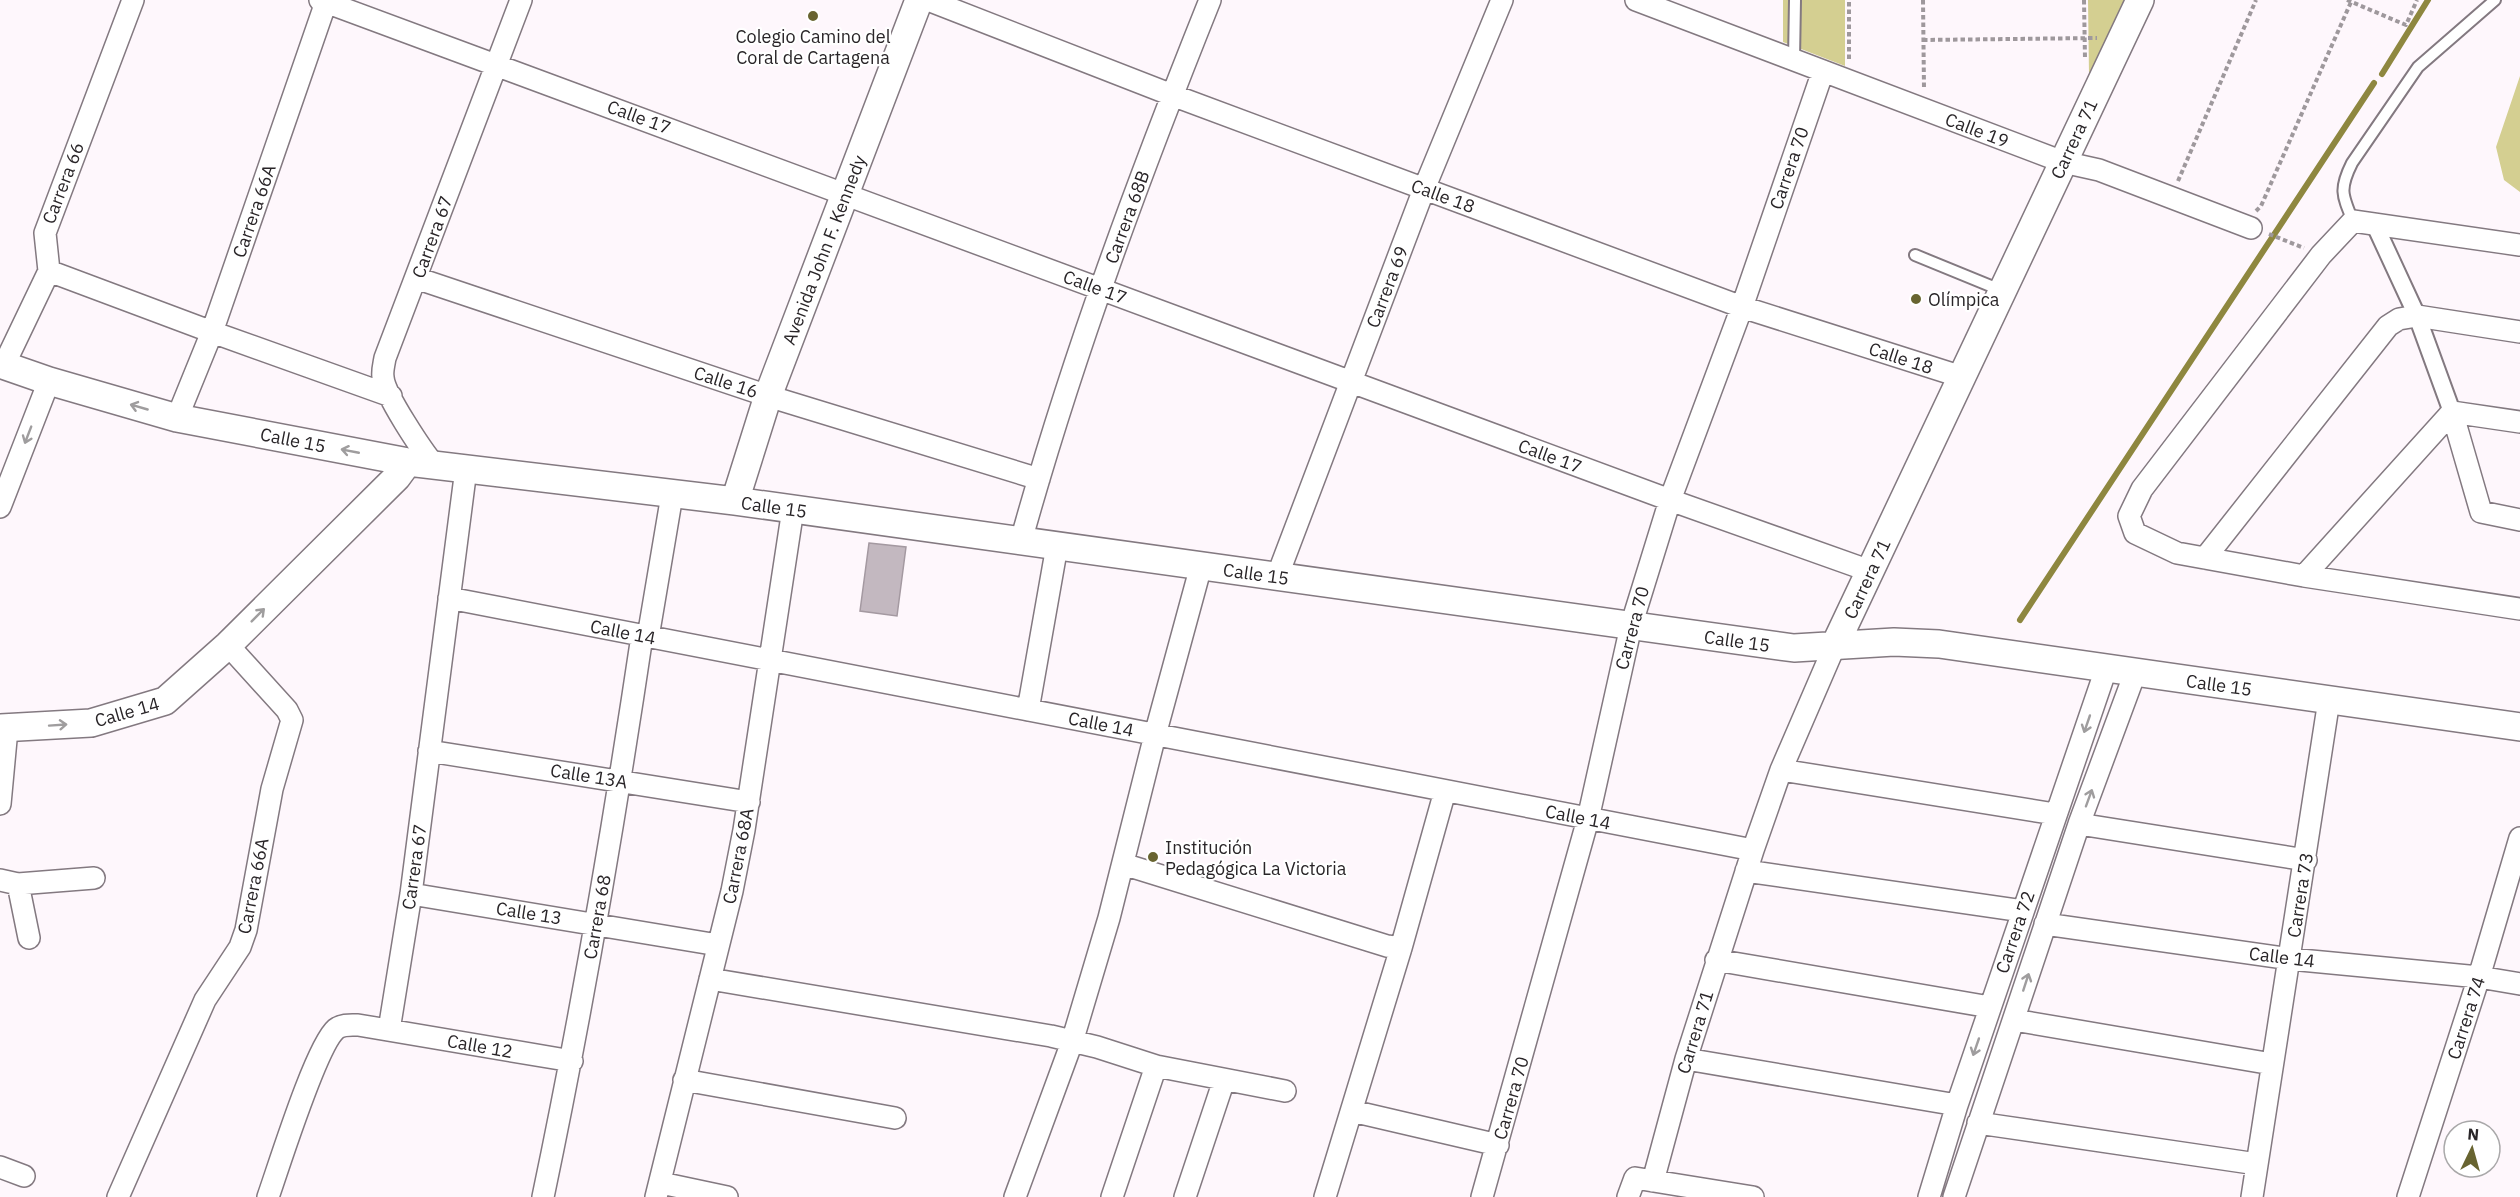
<svg xmlns="http://www.w3.org/2000/svg" width="2520" height="1197" viewBox="0 0 2520 1197" font-family="'IBM Plex Sans',sans-serif">
<style>
.green{fill:#d4cf91}
.lines{fill:none;stroke-linecap:round;stroke-linejoin:round}
.stream{stroke:#8e873f;stroke-width:6}
.building{fill:#c3b8c0;stroke:#a499a1;stroke-width:1.5}
.service-casing{stroke:#837980;stroke-width:14}
.pedestrian-casing{stroke:#837980;stroke-width:20}
.minor-casing{stroke:#837980;stroke-width:24}
.tertiary-casing{stroke:#837980;stroke-width:30}
.path{stroke:#9e989c;stroke-width:4;stroke-dasharray:4.5 3;stroke-linecap:butt}
.service{stroke:#fff;stroke-width:10}
.pedestrian{stroke:#fff;stroke-width:16}
.minor{stroke:#fff;stroke-width:21}
.tertiary{stroke:#fff;stroke-width:27}
.oneway{stroke:#9f9d9e}
.poi-dot{fill:#686430;stroke:#fff;stroke-width:2}
.labels{text-anchor:middle;dominant-baseline:central;stroke-width:4.5;stroke-linejoin:round;paint-order:stroke}
.poi-label{font-size:18px;fill:#292528;stroke:#fff;text-anchor:start}
.street-label{font-size:18px;fill:#292528;stroke:#fff}
</style>
<rect width="100%" height="100%" fill="#fef7fc"/>
<path class="green" d="M 1783,0 L 1845,0 L 1845,66 L 1783,42 Z
M 2088,0 L 2125,0 L 2089,75 Z
M 2520,76 L 2520,192 L 2504,180 L 2496,147 Z"/>
<g class="lines">
<path class="stream" d="M 2382,74 L 2428,0
M 2020,620 L 2374,83"/>
</g>
<path class="building" d="M 869,543 L 906,547 L 897,616 L 860,611 Z"/>
<g class="lines">
<defs>
<path id="service" d="M 1794,60 L 1795,0
M 2353,221 C 2342,195 2339,189 2352,163 L 2418,67 L 2495,0
M 1915,255 L 2003,291"/>
<path id="pedestrian" d="M 2374,223 L 2417,316 L 2452,412"/>
<path id="minor" d="M 320,0 L 1670,500 L 1870,571
M 928,0 L 1172,95 L 1742,307 L 1962,377
M 1636,0 L 2063,162 L 2099,170 L 2251,228
M 2520,245 L 2353,221 L 2321,255 L 2142,489 L 2129,516 L 2135,533 L 2177,553 L 2304,576 L 2520,609
M 49,271 L 212,332 L 391,396
M 416,278 L 768,396 L 1039,479
M 4,365 L 49,271 L 45,233 L 133,0
M 2452,412 L 2481,512 L 2520,520
M 2452,412 L 2520,422
M 177,418 L 212,332 L 326,2
M 435,466 C 423,452 384,394 383,377 C 382,371 384,364 385,358 L 521,0
M 0,507 L 49,381
M 1021,541 C 1072,357 1139,177 1210,0
M 2205,558 L 2388,326 L 2399,319 L 2417,316 L 2520,332
M 2304,576 L 2452,412
M 1277,577 L 1424,189 L 1502,0
M 449,598 L 1753,850
M 648,637 L 672,495
M 1028,710 L 1057,546
M 429,751 L 749,802
M 1781,770 L 2055,814
M 0,804 L 7,729
M 2079,824 L 2306,860
M 1123,864 L 1387,946 L 1401,948
M 1746,871 L 2023,911
M 0,880 L 18,884 L 94,878
M 18,884 L 29,938
M 411,894 L 718,945
M 2045,924 L 2290,959 L 2479,977 L 2520,984
M 1716,960 L 1990,1007
M 710,979 L 1051,1036 L 1097,1047 L 1156,1066 L 1285,1091
M 2014,1020 L 2272,1064
M 389,1030 L 411,894 L 466,469
M 1686,1059 L 1957,1105
M 684,1080 L 895,1118
M 1352,1111 L 1498,1145
M 1978,1123 L 2257,1164
M 0,1167 L 24,1176
M 1653,1181 L 1686,1059 L 1753,850 L 1781,770 L 1835,645
M 661,1183 L 727,1197
M 118,1197 L 205,1000 L 240,947 L 246,930 L 272,789 L 292,720 L 287,710 L 228,645
M 268,1197 C 279,1166 316,1046 336,1029 C 342,1024 351,1025 358,1025 L 572,1061
M 543,1197 C 582,1011 614,824 642,636
M 656,1197 L 732,891 L 744,830 L 793,509
M 1015,1197 L 1072,1042 L 1109,918 L 1155,735 L 1201,566
M 1112,1197 L 1156,1066
M 1185,1197 L 1224,1080
M 1325,1197 L 1401,948 L 1445,791
M 1482,1197 L 1588,819 L 1631,626 L 1670,500 L 1742,307 L 1823,71
M 1628,1197 L 1635,1178 L 1753,1197
M 1929,1197 L 1957,1105 L 2106,669
M 1954,1197 L 2079,824 L 2135,673
M 2252,1197 L 2329,700
M 2408,1197 L 2479,977 L 2520,838"/>
<path id="tertiary" d="M 0,364 L 49,381 L 177,418 L 408,462 L 735,501 L 1794,648 L 1894,642 L 1939,644 L 2520,727
M 735,501 L 768,396 L 919,0
M 1835,645 L 2140,0
M 0,728 L 91,723 L 165,701 L 228,645 L 397,477 L 408,462"/>
</defs>
<use href="#service" class="service-casing"/>
<use href="#pedestrian" class="pedestrian-casing"/>
<use href="#minor" class="minor-casing"/>
<use href="#tertiary" class="tertiary-casing"/>
<path class="path" d="M 1923,0 L 1924,89
M 2084,0 L 2085,59
M 2347,0 L 2406,25 L 2417,0
M 1923,40 L 2097,38
M 1849,59 L 1849,0
M 2178,181 L 2256,0
M 2256,211 L 2261,206 L 2351,2
M 2269,234 L 2304,248"/>
<use href="#service" class="service"/>
<use href="#pedestrian" class="pedestrian"/>
<use href="#minor" class="minor"/>
<use href="#tertiary" class="tertiary"/>
</g>
<defs><path id="oneway-shaft" d="M-6 0H5M1.5-3L5.5 0L1.5 3" fill="none" stroke-width="1.6" stroke-linecap="round" stroke-linejoin="round" transform="scale(1.5)"/></defs>
<g class="oneway">
<use href="#oneway-shaft" transform="translate(139 407) rotate(-164)"/>
<use href="#oneway-shaft" transform="translate(28 435) rotate(111)"/>
<use href="#oneway-shaft" transform="translate(350 451) rotate(-169)"/>
<use href="#oneway-shaft" transform="translate(258 615) rotate(-45)"/>
<use href="#oneway-shaft" transform="translate(2087 724) rotate(109)"/>
<use href="#oneway-shaft" transform="translate(58 725) rotate(-4)"/>
<use href="#oneway-shaft" transform="translate(2089 798) rotate(-70)"/>
<use href="#oneway-shaft" transform="translate(2026 982) rotate(-72)"/>
<use href="#oneway-shaft" transform="translate(1976 1047) rotate(109)"/>
</g>
<g class="poi-dot">
<circle cx="813" cy="16" r="6"/>
<circle cx="1916" cy="299" r="6"/>
<circle cx="1153" cy="857" r="6"/>
</g>
<g class="labels">
<g class="poi-label">
<text x="813" y="36" text-anchor="middle">Colegio Camino del<tspan x="813" dy="21">Coral de Cartagena</tspan></text>
<text x="1928" y="299">Olímpica</text>
<text x="1165" y="847">Institución<tspan x="1165" dy="21">Pedagógica La Victoria</tspan></text>
</g>
<g class="street-label">
<text transform="translate(639 117) rotate(20)">Calle 17</text>
<text transform="translate(1977 130) rotate(21)">Calle 19</text>
<text transform="translate(2074 139) rotate(-65)">Carrera 71</text>
<text transform="translate(1789 168) rotate(-71)">Carrera 70</text>
<text transform="translate(63 183) rotate(-69)">Carrera 66</text>
<text transform="translate(1443 196) rotate(20)">Calle 18</text>
<text transform="translate(254 211) rotate(-71)">Carrera 66A</text>
<text transform="translate(1127 217) rotate(-70)">Carrera 68B</text>
<text transform="translate(432 237) rotate(-70)">Carrera 67</text>
<text transform="translate(824 250) rotate(-69)">Avenida John F. Kennedy</text>
<text transform="translate(1095 287) rotate(20)">Calle 17</text>
<text transform="translate(1387 287) rotate(-69)">Carrera 69</text>
<text transform="translate(1901 358) rotate(18)">Calle 18</text>
<text transform="translate(726 382) rotate(18)">Calle 16</text>
<text transform="translate(293 440) rotate(11)">Calle 15</text>
<text transform="translate(1550 456) rotate(20)">Calle 17</text>
<text transform="translate(774 507) rotate(8)">Calle 15</text>
<text transform="translate(1256 574) rotate(8)">Calle 15</text>
<text transform="translate(1867 579) rotate(-65)">Carrera 71</text>
<text transform="translate(1632 628) rotate(-75)">Carrera 70</text>
<text transform="translate(623 632) rotate(11)">Calle 14</text>
<text transform="translate(1737 641) rotate(8)">Calle 15</text>
<text transform="translate(2219 685) rotate(8)">Calle 15</text>
<text transform="translate(127 712) rotate(-16)">Calle 14</text>
<text transform="translate(1101 724) rotate(11)">Calle 14</text>
<text transform="translate(589 776) rotate(9)">Calle 13A</text>
<text transform="translate(1578 817) rotate(11)">Calle 14</text>
<text transform="translate(738 856) rotate(-79)">Carrera 68A</text>
<text transform="translate(414 867) rotate(-82)">Carrera 67</text>
<text transform="translate(253 886) rotate(-79)">Carrera 66A</text>
<text transform="translate(2300 895) rotate(-81)">Carrera 73</text>
<text transform="translate(529 913) rotate(9)">Calle 13</text>
<text transform="translate(597 917) rotate(-80)">Carrera 68</text>
<text transform="translate(2015 932) rotate(-71)">Carrera 72</text>
<text transform="translate(2282 957) rotate(7)">Calle 14</text>
<text transform="translate(2466 1018) rotate(-72)">Carrera 74</text>
<text transform="translate(1695 1032) rotate(-73)">Carrera 71</text>
<text transform="translate(480 1046) rotate(10)">Calle 12</text>
<text transform="translate(1511 1098) rotate(-74)">Carrera 70</text>
</g>
</g>
<g transform="translate(2472 1149) rotate(5)"><circle r="28" fill="#ffffff" stroke="#a9a8a9" stroke-width="1.5"/>
<path d="M0-4.5L10 22L0 15L-10 22Z" fill="#686430"/>
<text y="-9" font-size="16" font-weight="bold" text-anchor="middle" fill="#292528">N</text>
</g>
</svg>
